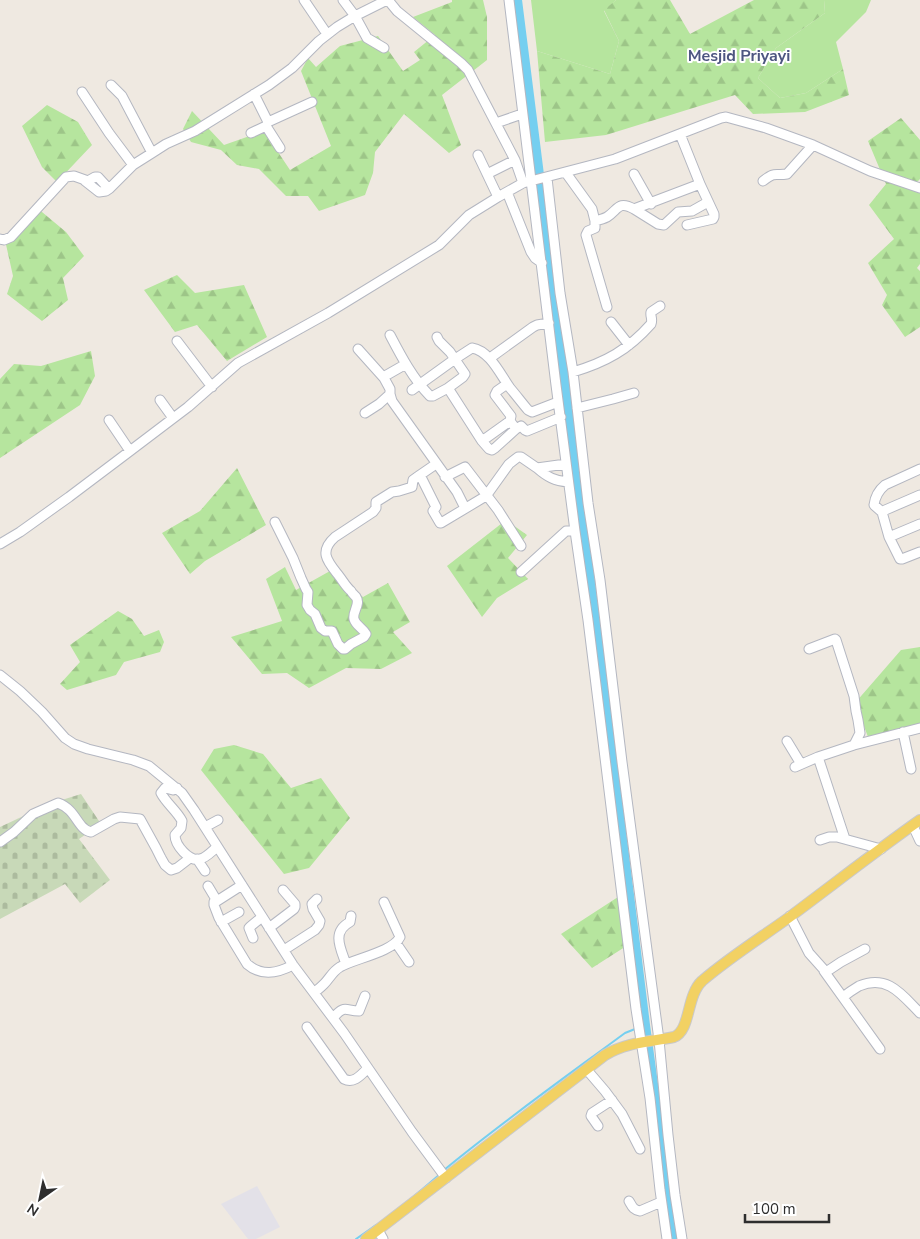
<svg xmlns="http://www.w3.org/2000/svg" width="920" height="1239" viewBox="0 0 920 1239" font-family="'Nunito Sans',sans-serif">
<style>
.industrial{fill:#e3e1e8}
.grass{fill:#b6e59e}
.forest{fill:url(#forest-firs)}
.cemetery{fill:url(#cemetery-stones)}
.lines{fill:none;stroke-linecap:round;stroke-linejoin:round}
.stream{stroke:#75cff0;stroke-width:2}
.river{stroke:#75cff0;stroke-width:10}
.minor-casing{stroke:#b4b7c1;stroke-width:11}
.major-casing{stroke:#c9c9c9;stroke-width:12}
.minor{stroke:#fff;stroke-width:9}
.major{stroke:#f2d163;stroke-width:10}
.labels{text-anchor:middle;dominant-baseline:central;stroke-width:4;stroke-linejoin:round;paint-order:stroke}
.quarter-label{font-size:16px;font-weight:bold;fill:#4d5680;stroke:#fff}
</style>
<defs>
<pattern id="forest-firs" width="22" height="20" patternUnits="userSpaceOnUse" patternTransform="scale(1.25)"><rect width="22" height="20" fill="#b6e59e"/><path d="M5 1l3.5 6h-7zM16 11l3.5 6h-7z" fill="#9dc588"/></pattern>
<pattern id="cemetery-stones" width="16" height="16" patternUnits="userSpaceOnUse" patternTransform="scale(1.25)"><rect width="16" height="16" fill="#c8d9b8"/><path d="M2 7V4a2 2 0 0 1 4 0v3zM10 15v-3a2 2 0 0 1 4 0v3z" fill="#acbb9e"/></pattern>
</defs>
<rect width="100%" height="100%" fill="#efe9e1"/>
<path class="industrial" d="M 257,1186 L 280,1227 L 256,1239 L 248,1239 L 221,1204 Z"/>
<path class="grass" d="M 531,0 L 616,0 L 604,11 L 619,41 L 610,74 L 537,51 Z
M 824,0 L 871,0 L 866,12 L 836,42 L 843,69 L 806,93 L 780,98 L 758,78 L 776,48 L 825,13 Z"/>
<path class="forest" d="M 452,0 L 483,0 L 487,17 L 487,60 L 442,95 L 461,145 L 449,153 L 404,114 L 375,152 L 373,173 L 365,195 L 319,211 L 308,196 L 286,196 L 259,169 L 237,165 L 221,150 L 191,142 L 183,129 L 192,111 L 224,145 L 264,131 L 290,170 L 331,146 L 301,71 L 308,58 L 316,67 L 340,46 L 378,36 L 403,71 L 420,60 L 414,52 L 435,35 L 413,17 L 452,2 Z
M 616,0 L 670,0 L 690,34 L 754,0 L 824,0 L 825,13 L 776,48 L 758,78 L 780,98 L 806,93 L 843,69 L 849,95 L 805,112 L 753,114 L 735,95 L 606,135 L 545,142 L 537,51 L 610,74 L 619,41 L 604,10 Z
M 47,105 L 78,122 L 92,145 L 57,182 L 42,167 L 22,126 Z
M 901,118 L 920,140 L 920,179 L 915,184 L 920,187 L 920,264 L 917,268 L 920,271 L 920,327 L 905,337 L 882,305 L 887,295 L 868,263 L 894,239 L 869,205 L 886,184 L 868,141 Z
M 36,207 L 66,232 L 84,256 L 63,278 L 68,300 L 42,321 L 7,294 L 13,276 L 5,240 Z
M 177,275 L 195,293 L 244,285 L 267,337 L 227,361 L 197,325 L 175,332 L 144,290 Z
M 91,351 L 95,376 L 80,405 L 0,458 L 0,379 L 14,364 L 41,366 Z
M 237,468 L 266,525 L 205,561 L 190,574 L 162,533 L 200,511 Z
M 506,520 L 527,535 L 508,558 L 528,579 L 497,598 L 482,617 L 447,566 Z
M 285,567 L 296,590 L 330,571 L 363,597 L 388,583 L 410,622 L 393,632 L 412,653 L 381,669 L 346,668 L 309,688 L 287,673 L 262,674 L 231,637 L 282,621 L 266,579 Z
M 118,611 L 132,619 L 144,636 L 159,630 L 164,642 L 160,652 L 124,662 L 116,675 L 67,690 L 60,684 L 80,662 L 70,645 Z
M 920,647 L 920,728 L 870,742 L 855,703 L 901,650 Z
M 234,745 L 263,754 L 291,788 L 321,778 L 350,818 L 309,868 L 284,874 L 201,770 L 214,749 Z
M 618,897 L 628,945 L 592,968 L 561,934 Z"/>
<path class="cemetery" d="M 81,794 L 101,824 L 79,839 L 110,880 L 80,903 L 65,884 L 0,919 L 0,827 L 49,804 Z"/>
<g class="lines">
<path class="stream" d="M 444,1170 C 502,1122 564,1078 625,1033 L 635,1029
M 412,1198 L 439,1175
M 356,1239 L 376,1225"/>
<path class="river" d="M 517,0 L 607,716 L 645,1025 L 674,1239"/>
<defs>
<path id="minor" d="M 304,0 L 327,34
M 343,0 L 355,16 L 367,38 L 384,48
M 388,0 L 397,11 L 461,63 L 468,70 L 515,160 L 523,183
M 509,0 L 556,385 L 575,531 L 588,620 L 636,1009 L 650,1098 L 660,1190 L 667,1239
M 111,85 L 122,96 L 152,153
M 82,92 L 109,133 L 133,165
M 268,122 L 312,102
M 496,123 L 522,114
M 266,126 L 280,148
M 251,133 L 266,126 L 268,122 L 254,94
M 680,134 L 700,184 L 714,214 L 714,217 L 713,219 L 687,225
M 478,155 L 498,197
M 566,173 L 592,209 L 595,221 L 595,228 L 588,231 L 586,235 L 607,307
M 487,174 L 515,160
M 634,174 L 651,204
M 547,178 L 560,293 L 573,372 L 588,503 L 600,580 L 622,762 L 659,1040 L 668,1135 L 675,1195 L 682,1239
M 85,181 L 99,192 L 106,191 L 109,189
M 763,181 C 776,171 774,176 787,174 L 813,145
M 507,192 L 531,252 L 535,258 L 542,263
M 634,209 L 658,224 L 664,225 L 678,212 L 692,211 L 708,202
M 595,221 C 599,220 603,219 607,217 C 618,210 618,200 634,209 L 700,184
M 0,239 L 4,240 L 11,237 L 66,177 L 74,176 L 88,181 L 95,177 L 98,177 L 109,189 L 133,165 L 152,153 L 166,144 L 195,131 L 269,85 L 292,68 L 319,41 L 337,27 L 355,16 L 387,0
M 611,322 L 629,345
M 390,335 C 401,356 413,379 430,396 L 433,396 L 448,388
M 437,337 L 439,341 L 450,352 L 465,374 L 463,377 L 448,388 L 482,441 L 489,449 L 492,450 L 495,448 L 516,429
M 177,341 L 212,387
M 358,349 L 384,378
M 490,358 L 533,327 L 537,325 L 549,323
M 573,372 C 606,362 628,350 651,324 C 653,319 650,316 651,312 L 660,306
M 507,384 L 497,391 L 495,395 L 511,416 L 510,421
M 412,390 L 455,359 L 472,348 C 490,351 500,374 510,388 C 516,395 522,403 528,410 L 532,412 L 558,402
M 390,394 L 392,401 L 457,492 L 465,508
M 160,400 L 173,418
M 577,408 L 613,399 L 634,393
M 365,413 L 379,404 L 390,394 L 390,389 L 384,378 L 385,376 L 406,364
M 109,420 L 130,451
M 482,441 L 510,421 L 516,429 L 521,426 L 525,430 L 527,431 L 561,417
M 537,468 C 547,477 555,481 568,482
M 420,475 L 436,464
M 445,477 L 465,467 L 498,510 L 521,546
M 920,495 L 883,511 L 882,512 L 889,537 L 920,524
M 882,512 L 874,505 C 875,497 879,490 885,485 L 920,469
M 275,522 L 293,558 L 301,578 L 306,589 L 308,592 L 307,605 L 310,610 L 315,614 L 321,628 L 325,631 L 332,631 L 338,644 L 343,649 L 345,649 L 351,644 L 364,637 L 366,634 C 363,628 356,626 354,619 C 352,612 361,604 356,597 C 355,596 351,592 351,591 C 346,587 343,581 339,576 C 328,562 318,552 335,537 L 373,512 L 376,508 L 376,502 L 392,492 L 399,491 L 412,487 L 413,480 L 420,475 L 436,507 L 433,511 L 440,523 L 441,523 L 486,496 L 509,464 L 518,457 L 521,457 L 537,468 L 566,464
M 889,537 L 900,559 L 902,559 L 920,552
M 0,544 L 20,532 L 69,497 L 130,451 L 188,407 L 238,363 L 328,313 L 439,245 L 469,215 L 498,197 L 523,183 L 615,159 L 721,118 L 726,117 L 766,128 L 813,145 L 870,171 L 920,188
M 521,572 L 566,531 L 575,531
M 809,649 L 835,639 L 836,640 L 854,696 L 856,711 L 858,720 L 860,733 L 854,745 L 818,757
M 0,675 L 20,691 L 42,712 L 65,738 L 74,744 L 88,749 L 133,760 L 149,766 L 182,793 L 194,810 L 293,965 L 344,1033 L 412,1132 L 446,1178
M 903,732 L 911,769
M 787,741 L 801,764
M 854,745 L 920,728
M 795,767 L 818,757 L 845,839
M 177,788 L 173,790 L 165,788 L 161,793 C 166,803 177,811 182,821 L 181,828 L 175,835 C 175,845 189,862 200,859 C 206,858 212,851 217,847
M 913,826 L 920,841
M 205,827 L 218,820
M 820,840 L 829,837 L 837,837 L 881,849
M 0,842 L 14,832 L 33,814 L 58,803 C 77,810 77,829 91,832 L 114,819 L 120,817 L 140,819 L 156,848 L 161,858 L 165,865 L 171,870 L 177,868 L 190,858
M 197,859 L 205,871
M 208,886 L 217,901 L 242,885
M 217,901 L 214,902 L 214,905 L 219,918 L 247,964 C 262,977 278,973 293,965
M 790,916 L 809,953 L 826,972 L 841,962 L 865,949
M 221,922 L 239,912
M 269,928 L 294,909 L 295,907 L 295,904 L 283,890
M 253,938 L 249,928 L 251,926 L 262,917
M 396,943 L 409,962
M 284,950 L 315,930 L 319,925 L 320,921 L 313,909 L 312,904 L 317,899
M 346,964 C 341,949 331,932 350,922 L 351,916
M 824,971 L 880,1049
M 314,992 C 318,990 321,987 324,984 C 329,979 333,971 340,967 C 353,959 393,952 400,937 L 384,902
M 843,997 C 848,993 854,989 859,986 C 888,974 902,995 920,1013
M 333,1018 C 345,1004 345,1011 359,1011 L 365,996
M 307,1027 L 344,1079 C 354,1084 361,1075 368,1068
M 587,1070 L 605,1091 L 622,1114 L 640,1149
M 598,1126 L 591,1116 L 592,1113 L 612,1100
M 629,1201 C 632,1206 633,1210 640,1211 L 661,1202
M 378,1230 L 383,1239"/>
<path id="major" d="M 366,1239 L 605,1055 C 627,1042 649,1042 674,1037 C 691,1030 686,996 702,981 C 730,957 762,937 791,916 C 834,884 876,851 920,820"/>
</defs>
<use href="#minor" class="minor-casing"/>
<use href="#major" class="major-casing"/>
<use href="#minor" class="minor"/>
<use href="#major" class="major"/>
</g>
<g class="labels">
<g class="quarter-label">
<text x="739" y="56">Mesjid Priyayi</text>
</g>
</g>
<g transform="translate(40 1199) rotate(213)" stroke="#ffffff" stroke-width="4" paint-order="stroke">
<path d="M0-4L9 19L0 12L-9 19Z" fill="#2e2e2e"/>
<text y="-8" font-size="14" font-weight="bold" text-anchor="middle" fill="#2e2e2e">N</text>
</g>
<path d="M745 1214v8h84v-8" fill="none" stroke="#2e2e2e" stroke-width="2.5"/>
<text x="752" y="1214" font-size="15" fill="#2e2e2e" stroke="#ffffff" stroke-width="4" paint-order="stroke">100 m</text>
</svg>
